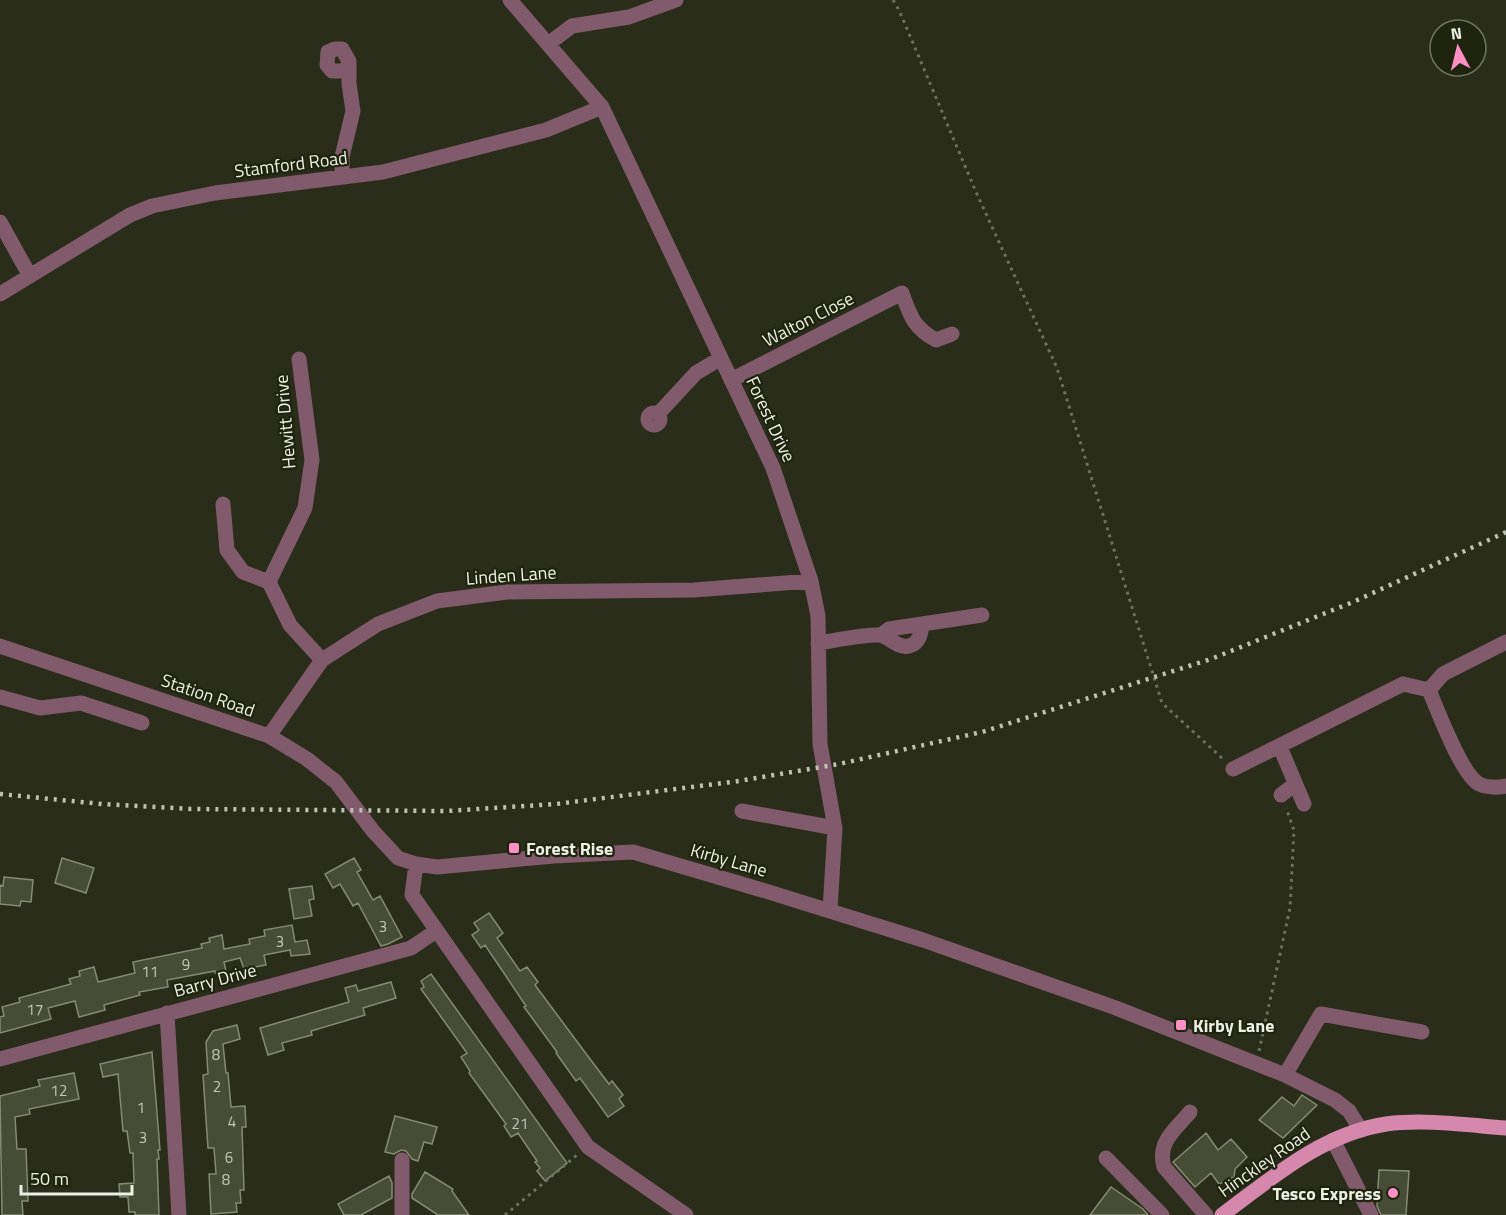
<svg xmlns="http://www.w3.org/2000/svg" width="1506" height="1215" viewBox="0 0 1506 1215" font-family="'Titillium Web',sans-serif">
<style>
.building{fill:#474c37;stroke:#858b73;stroke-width:1.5}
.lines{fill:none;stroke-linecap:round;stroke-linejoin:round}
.path{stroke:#6c705e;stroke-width:3;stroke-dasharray:3 4.5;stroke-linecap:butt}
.minor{stroke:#815a6c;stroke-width:15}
.major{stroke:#d688ac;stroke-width:15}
.rail{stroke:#bfc3b4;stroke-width:4.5;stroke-dasharray:3 6;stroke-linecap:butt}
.poi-dot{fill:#fc8fc3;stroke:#1f240f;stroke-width:2}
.labels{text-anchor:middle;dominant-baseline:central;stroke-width:4.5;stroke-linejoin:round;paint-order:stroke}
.number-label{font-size:15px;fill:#c4c7b8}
.street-label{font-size:18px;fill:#edf0e3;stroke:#1f240f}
.poi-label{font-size:18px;font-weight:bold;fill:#edf0e3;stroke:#1f240f;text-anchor:start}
</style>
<rect width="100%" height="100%" fill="#292d19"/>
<path class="building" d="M 62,858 L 94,868 L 86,893 L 55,883 Z
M 354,858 L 361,870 L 357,872 L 373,900 L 380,896 L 402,937 L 388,944 L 381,946 L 358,903 L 353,906 L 340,884 L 333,888 L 325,874 Z
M 4,877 L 33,880 L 31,902 L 21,901 L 20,906 L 0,904 L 0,885 L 3,886 Z
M 312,886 L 314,899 L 309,900 L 312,916 L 294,919 L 289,889 Z
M 489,913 L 503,933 L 497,938 L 520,971 L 527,967 L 538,982 L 535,985 L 587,1055 L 609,1084 L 612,1081 L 623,1095 L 619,1099 L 624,1106 L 608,1117 L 580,1078 L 576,1081 L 556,1053 L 557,1052 L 524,1007 L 526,1006 L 485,945 L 481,948 L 472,935 L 479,930 L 474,923 Z
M 292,925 L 295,942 L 307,940 L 310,954 L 291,956 L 290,950 L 264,955 L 266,965 L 244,969 L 240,958 L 224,962 L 226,971 L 215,973 L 215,971 L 167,980 L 168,987 L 139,992 L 140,995 L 104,1005 L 105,1010 L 79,1017 L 75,1001 L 48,1008 L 51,1019 L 0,1033 L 0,1017 L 4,1016 L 2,1007 L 20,1002 L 19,998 L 71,984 L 69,979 L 80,976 L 79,971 L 94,967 L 98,982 L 135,973 L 133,962 L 202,948 L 201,944 L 210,942 L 209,938 L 222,935 L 224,949 L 250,944 L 249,939 L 265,936 L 264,930 Z
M 431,974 L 567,1163 L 545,1181 L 537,1171 L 540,1168 L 535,1162 L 537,1161 L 518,1133 L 511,1137 L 504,1126 L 506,1124 L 469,1073 L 470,1071 L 461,1057 L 467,1053 L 421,989 L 424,987 L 421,981 Z
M 391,982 L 396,998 L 363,1008 L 365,1015 L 311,1031 L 312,1035 L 282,1043 L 284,1050 L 268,1055 L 260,1028 L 349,1002 L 345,988 L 356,985 L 358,991 Z
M 237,1025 L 240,1039 L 223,1044 L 226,1073 L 228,1073 L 231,1107 L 245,1106 L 246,1127 L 242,1127 L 244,1190 L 240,1190 L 241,1203 L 236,1203 L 237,1212 L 211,1214 L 209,1174 L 216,1174 L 214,1148 L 208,1148 L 203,1075 L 208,1074 L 206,1042 L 213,1031 Z
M 152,1052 L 160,1150 L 158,1150 L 159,1159 L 157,1159 L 159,1215 L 135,1215 L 135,1212 L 129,1212 L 128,1197 L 120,1197 L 119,1184 L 134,1183 L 133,1153 L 130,1153 L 127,1131 L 123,1131 L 118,1074 L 103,1077 L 100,1064 Z
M 74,1073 L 79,1099 L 29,1109 L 30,1114 L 15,1117 L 17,1149 L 26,1149 L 28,1201 L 22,1201 L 23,1215 L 2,1215 L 0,1096 L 40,1086 L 38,1080 Z
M 1302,1095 L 1317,1105 L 1283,1138 L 1259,1120 L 1282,1097 L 1294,1106 Z
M 395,1116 L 437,1127 L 432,1144 L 424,1142 L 418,1161 L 412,1159 L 406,1151 L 401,1150 L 394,1154 L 385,1152 Z
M 1206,1133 L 1218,1150 L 1231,1139 L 1247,1157 L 1235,1169 L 1234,1177 L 1219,1184 L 1211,1173 L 1195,1187 L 1173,1162 Z
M 1379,1170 L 1409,1171 L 1406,1215 L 1381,1215 L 1377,1206 Z
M 425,1172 L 453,1189 L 452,1191 L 469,1215 L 438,1215 L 412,1198 L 412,1194 Z
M 389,1176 L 392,1183 L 392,1198 L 361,1215 L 344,1215 L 338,1204 Z
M 1111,1187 L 1143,1209 L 1148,1215 L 1090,1215 Z"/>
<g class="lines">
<path class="path" d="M 893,0 L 899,10 L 976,192 L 1057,368 L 1162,703 L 1223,759
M 1259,1051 L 1290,908 L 1294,830 L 1286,808
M 505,1215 L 577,1155"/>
<path class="minor" d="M 510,0 L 602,107 L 773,468 L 811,581 L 818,616 L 820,744 L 835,828 L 830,910
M 548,44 L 572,26 L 629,17 L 676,0
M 342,177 L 342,157 L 353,111 L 349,84 L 349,61 L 342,49 L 335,49 L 328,52 L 327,65 L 332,71 L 342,71 L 348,67
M 0,222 L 30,276
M 0,294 L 130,215 L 152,206 L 215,193 L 383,172 L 546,130 L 602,107
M 731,380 L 902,293 C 910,316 914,328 936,340 L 952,334
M648 419a6 6 0 1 1 12 0a6 6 0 1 1-12 0Z
M 658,414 L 696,373 L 721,358
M 223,504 L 227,550 L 243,572 L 269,582 L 290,625 L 322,660
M 269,582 L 305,508 L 312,460 L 299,359
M 881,635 L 889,629 L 982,615
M 818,643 C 835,641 862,634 879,635 C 889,636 898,649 909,646 C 920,643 921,633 922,624
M 0,646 L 269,736 L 307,759 L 336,782 L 373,831 L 398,858 L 416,864 L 437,867 L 554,856 L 633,852 L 762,890 L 923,940 L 1116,1008 L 1285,1075 L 1335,1100 L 1349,1111 L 1361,1130
M 1429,690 C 1438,711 1461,774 1479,784 C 1488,788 1496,788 1506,786
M 1429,690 L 1443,674 L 1506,642
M 0,697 L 40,708 L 81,703 L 142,723
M 269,736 L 322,660 L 378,624 L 437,601 L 507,592 L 694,590 L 811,581
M 1280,747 L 1304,804
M 1233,769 L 1403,684 L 1429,690
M 1281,795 L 1295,784
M 742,811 L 835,828
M 416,864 L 412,895 L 588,1147 L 686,1215
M 167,1013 L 179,1215
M 0,1059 L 411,948 L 436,931
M 1285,1075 L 1321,1014 L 1422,1032
M 1190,1112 C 1175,1130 1157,1142 1164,1167 L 1206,1215
M 1333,1140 L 1371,1215
M 1106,1158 L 1162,1215
M 402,1215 L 402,1160"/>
<path class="major" d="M 1222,1215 C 1273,1177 1322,1134 1386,1124 C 1425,1119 1467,1125 1506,1128"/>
<path class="rail" d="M 0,794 L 102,804 L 191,809 L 447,811 L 556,804 L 739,781 L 839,764 L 982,732 L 1211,659 L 1353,602 L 1506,532"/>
</g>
<g class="poi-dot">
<rect x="508" y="842" width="12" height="12" rx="3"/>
<rect x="1175" y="1019" width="12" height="12" rx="3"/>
<circle cx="1393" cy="1193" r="6"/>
</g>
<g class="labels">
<g class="number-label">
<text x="383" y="926">3</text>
<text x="280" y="941">3</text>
<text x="186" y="964">9</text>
<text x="150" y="971">11</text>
<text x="35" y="1009">17</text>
<text x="216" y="1054">8</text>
<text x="217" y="1086">2</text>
<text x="59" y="1090">12</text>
<text x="141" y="1107">1</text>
<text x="232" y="1121">4</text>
<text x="520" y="1123">21</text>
<text x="143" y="1137">3</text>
<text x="229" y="1157">6</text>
<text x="226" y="1179">8</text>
</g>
<g class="street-label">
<text transform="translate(291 164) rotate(-7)">Stamford Road</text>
<text transform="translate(808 319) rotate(-27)">Walton Close</text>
<text transform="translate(771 419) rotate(65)">Forest Drive</text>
<text transform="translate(285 422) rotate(-95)">Hewitt Drive</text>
<text transform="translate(511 575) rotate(-4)">Linden Lane</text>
<text transform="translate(208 695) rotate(19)">Station Road</text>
<text transform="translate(729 860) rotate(16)">Kirby Lane</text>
<text transform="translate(215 980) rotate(-15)">Barry Drive</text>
<text transform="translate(1264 1162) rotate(-35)">Hinckley Road</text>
</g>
<g class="poi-label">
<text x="526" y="848">Forest Rise</text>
<text x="1193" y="1025">Kirby Lane</text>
<text x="1381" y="1193" text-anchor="end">Tesco Express</text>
</g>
</g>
<g transform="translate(1458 48) rotate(353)"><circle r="28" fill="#1f240f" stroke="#717664" stroke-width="1.5"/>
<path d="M0-4.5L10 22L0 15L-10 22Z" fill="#fc8fc3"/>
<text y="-9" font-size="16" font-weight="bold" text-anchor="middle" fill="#edf0e3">N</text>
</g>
<path d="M21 1185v9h111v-9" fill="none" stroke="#edf0e3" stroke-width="3"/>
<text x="30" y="1185" font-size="18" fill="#edf0e3" stroke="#1f240f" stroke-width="4.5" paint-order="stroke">50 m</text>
</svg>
